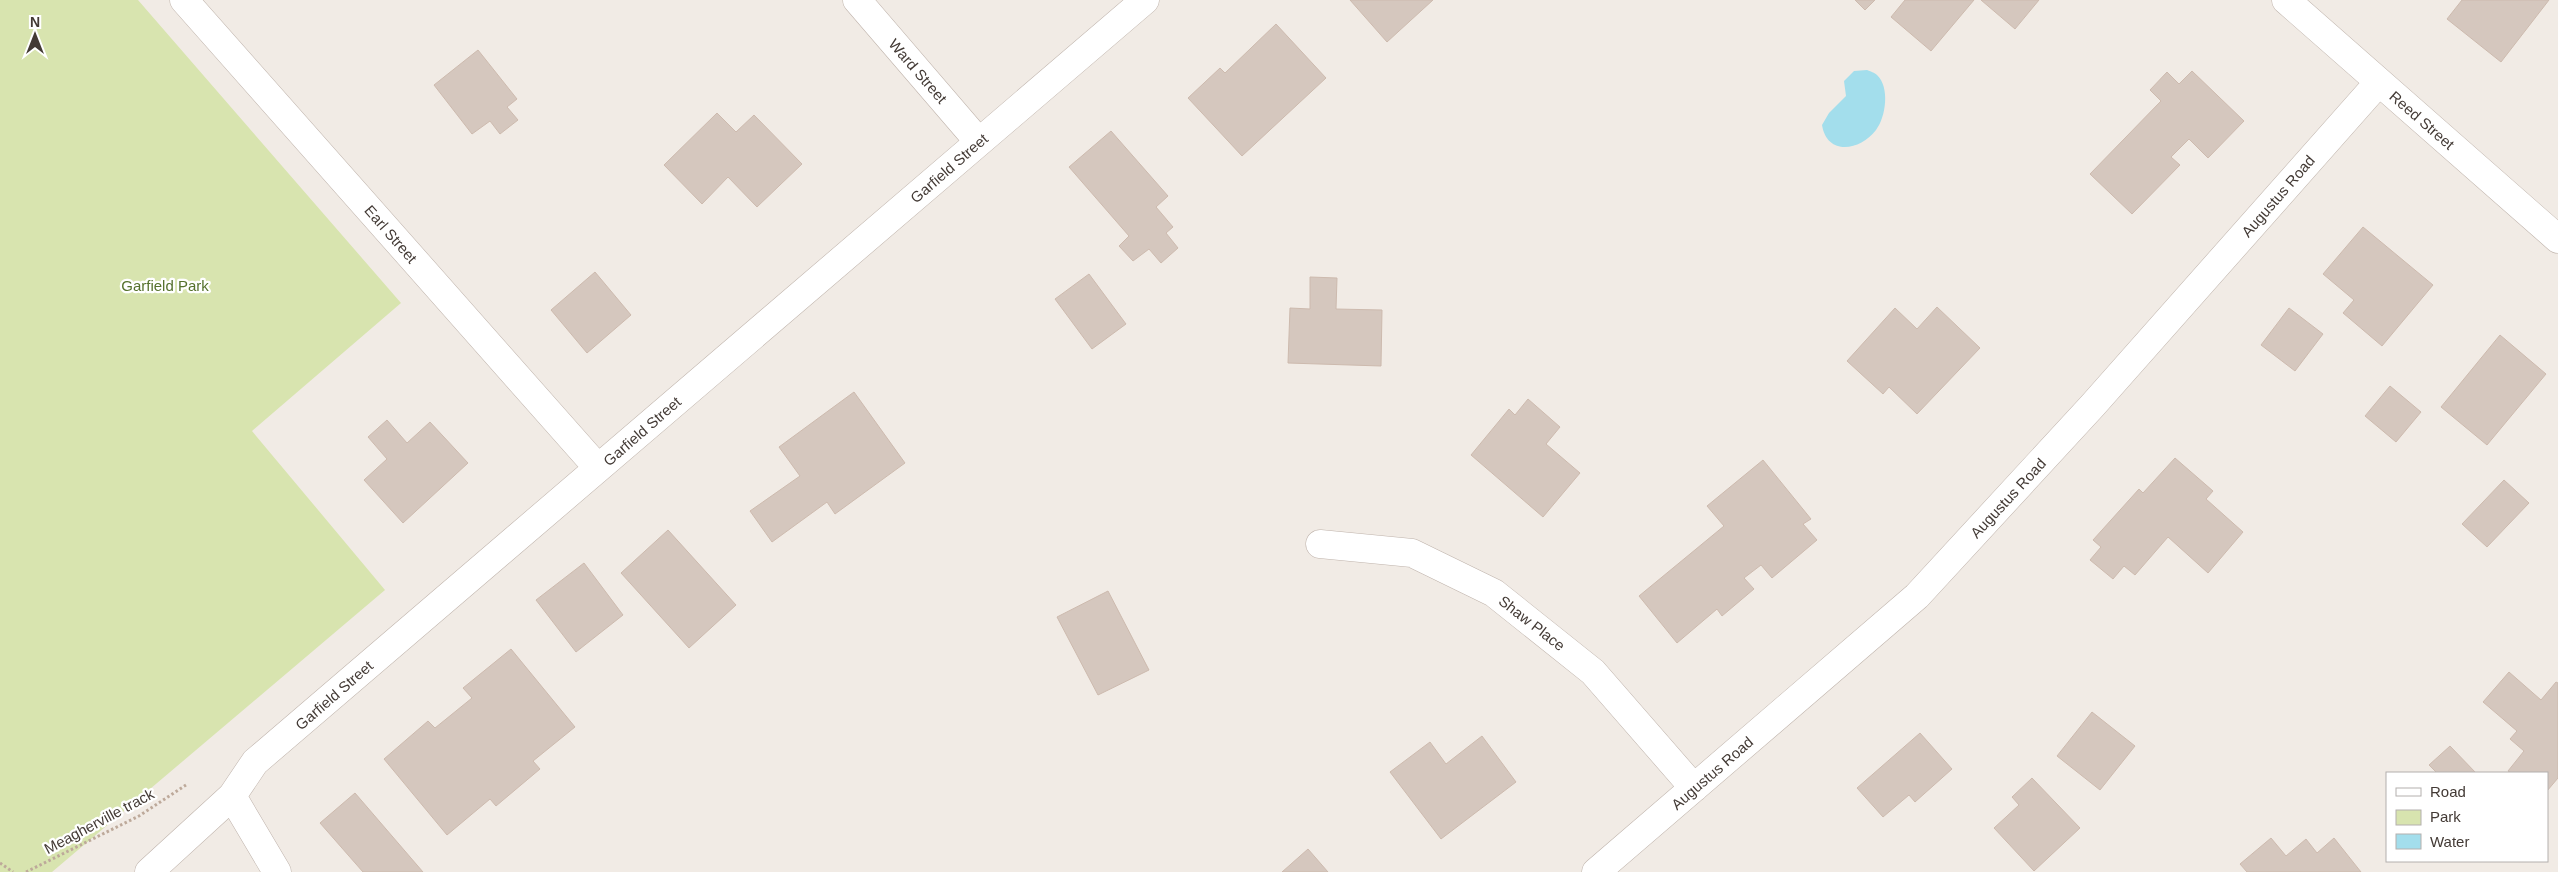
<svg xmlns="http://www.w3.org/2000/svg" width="2558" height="872" viewBox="0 0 2558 872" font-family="Arial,sans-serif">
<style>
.green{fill:#d8e4af}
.water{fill:#a3deec}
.building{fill:#d5c7be;stroke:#cdbaae}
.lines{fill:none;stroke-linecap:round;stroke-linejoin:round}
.minor-casing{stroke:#bfb3ab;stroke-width:29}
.path{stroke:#bda99a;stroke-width:3;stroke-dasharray:2.5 2.5;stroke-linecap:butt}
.minor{stroke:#fff;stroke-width:28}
.labels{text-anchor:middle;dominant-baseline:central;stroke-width:4.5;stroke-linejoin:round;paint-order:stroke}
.street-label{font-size:15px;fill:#433a35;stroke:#fff}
.park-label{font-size:15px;fill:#55712c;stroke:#fff}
</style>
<rect width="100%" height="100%" fill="#f1ebe5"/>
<path class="green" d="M 0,0 L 138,0 L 401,303 L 252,431 L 385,590 L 52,872 L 0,872 Z"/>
<path class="water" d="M 1867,70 C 1870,71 1875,73 1877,75 C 1890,87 1886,117 1876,130 C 1860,151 1827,156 1822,125 L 1829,113 L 1846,96 L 1844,81 L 1854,71 Z"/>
<path class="building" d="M 1350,0 L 1433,0 L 1387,42 Z
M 1855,0 L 1875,0 L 1865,10 Z
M 1905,0 L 1974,0 L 1931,51 L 1891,17 Z
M 1981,0 L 2039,0 L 2015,29 Z
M 2462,0 L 2549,0 L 2501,62 L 2447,19 Z
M 1276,24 L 1326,78 L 1242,156 L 1188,98 L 1220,68 L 1225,73 Z
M 478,50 L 517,99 L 507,107 L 518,120 L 500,134 L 490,121 L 472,134 L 434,85 Z
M 2192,71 L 2244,121 L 2208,158 L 2189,139 L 2171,157 L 2180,165 L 2132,214 L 2090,174 L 2161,101 L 2150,90 L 2167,72 L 2179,84 Z
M 717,113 L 736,132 L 754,115 L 802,164 L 757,207 L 728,177 L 702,204 L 664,165 Z
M 1111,131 L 1168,196 L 1156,207 L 1173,227 L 1166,233 L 1178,248 L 1161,263 L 1149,249 L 1133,261 L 1119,246 L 1129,236 L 1069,167 Z
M 2363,227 L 2433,285 L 2382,346 L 2343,313 L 2354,300 L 2323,274 Z
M 595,272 L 631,315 L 587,353 L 551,310 Z
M 1089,274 L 1126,324 L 1092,349 L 1055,299 Z
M 1310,277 L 1337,278 L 1336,309 L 1382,310 L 1381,366 L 1288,363 L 1290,308 L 1310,309 Z
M 1937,307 L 1980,348 L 1917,414 L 1889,387 L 1883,394 L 1847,361 L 1895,308 L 1917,329 Z
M 2289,308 L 2323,334 L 2295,371 L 2261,345 Z
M 2500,335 L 2546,374 L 2487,445 L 2441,407 Z
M 2390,386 L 2421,412 L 2396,442 L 2365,416 Z
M 854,392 L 905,463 L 835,514 L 827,502 L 772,542 L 750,511 L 800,476 L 779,447 Z
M 1528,399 L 1560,427 L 1546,444 L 1580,473 L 1543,517 L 1471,455 L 1509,409 L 1515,415 Z
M 387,420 L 407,443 L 430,422 L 468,463 L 403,523 L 364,480 L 387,459 L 368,437 Z
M 2175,458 L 2213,491 L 2206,499 L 2243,532 L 2208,573 L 2168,537 L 2135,575 L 2124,566 L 2113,579 L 2090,560 L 2101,547 L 2093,540 L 2139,489 L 2143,493 Z
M 1763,460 L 1811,519 L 1803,524 L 1817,540 L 1772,578 L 1761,565 L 1744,578 L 1754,589 L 1722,616 L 1717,609 L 1677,643 L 1639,596 L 1724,526 L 1707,506 Z
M 2504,480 L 2529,503 L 2487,547 L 2462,524 Z
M 668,530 L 736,605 L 689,648 L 621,573 Z
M 584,563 L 623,615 L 576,652 L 536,600 Z
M 1108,591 L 1149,670 L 1098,695 L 1057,617 Z
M 511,649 L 575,727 L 533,761 L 540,769 L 496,806 L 490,799 L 447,835 L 384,759 L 428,721 L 435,728 L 472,698 L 463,688 Z
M 2509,672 L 2541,700 L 2556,682 L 2558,683 L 2558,778 L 2547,791 L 2547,773 L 2511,773 L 2508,771 L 2524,751 L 2510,739 L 2517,731 L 2483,702 Z
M 2092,712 L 2135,746 L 2100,790 L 2057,756 Z
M 1920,733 L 1952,769 L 1915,802 L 1909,795 L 1883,817 L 1857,788 Z
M 1482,736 L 1516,782 L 1441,839 L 1390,772 L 1430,742 L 1446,764 Z
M 2450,746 L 2476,773 L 2437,773 L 2429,765 Z
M 2032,778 L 2080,828 L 2034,871 L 1994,828 L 2019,805 L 2012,797 Z
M 355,793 L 423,872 L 363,872 L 320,823 Z
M 2271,838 L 2286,856 L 2306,839 L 2317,853 L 2334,838 L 2361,872 L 2247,872 L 2240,864 Z
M 1308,849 L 1328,872 L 1282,872 Z"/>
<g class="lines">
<defs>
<path id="minor" d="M 184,0 L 598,468
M 857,0 L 979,142
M 2286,0 L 2558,239
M 1320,544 L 1412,553 L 1494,593 L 1593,672 L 1694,788
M 232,796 L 277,872
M 149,872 L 232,796 L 255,762 L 1145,0
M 1596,872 L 1917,596 L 2093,405 L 2379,82"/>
</defs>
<use href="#minor" class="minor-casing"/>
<path class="path" d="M 0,863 L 13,872
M 26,872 L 139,816 L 186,785"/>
<use href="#minor" class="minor"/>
</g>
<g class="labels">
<g class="street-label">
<text transform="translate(918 71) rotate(49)">Ward Street</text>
<text transform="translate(2422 120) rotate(41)">Reed Street</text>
<text transform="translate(949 168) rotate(-41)">Garfield Street</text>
<text transform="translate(2278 196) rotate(-49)">Augustus Road</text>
<text transform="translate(391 234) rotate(49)">Earl Street</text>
<text transform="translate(642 431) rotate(-41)">Garfield Street</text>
<text transform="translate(2008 498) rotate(-47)">Augustus Road</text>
<text transform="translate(1532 623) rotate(38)">Shaw Place</text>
<text transform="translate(334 695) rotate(-41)">Garfield Street</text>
<text transform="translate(1712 773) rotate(-41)">Augustus Road</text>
<text transform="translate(99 821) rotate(-28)">Meagherville track</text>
</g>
<g class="park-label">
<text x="165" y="285">Garfield Park</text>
</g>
</g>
<rect x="2386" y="772" width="162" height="90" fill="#ffffff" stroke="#b4b0ae"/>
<rect x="2396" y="788" width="25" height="8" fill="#ffffff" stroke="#b4b0ae"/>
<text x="2430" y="797" font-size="15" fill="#433a35">Road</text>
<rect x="2396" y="810" width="25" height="15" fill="#d8e4af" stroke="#b4b0ae"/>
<text x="2430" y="822" font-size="15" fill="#433a35">Park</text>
<rect x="2396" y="834" width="25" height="15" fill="#a3deec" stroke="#b4b0ae"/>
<text x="2430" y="847" font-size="15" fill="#433a35">Water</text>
<g transform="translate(35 35)" stroke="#ffffff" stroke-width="4" paint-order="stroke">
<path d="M0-4L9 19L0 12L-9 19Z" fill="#433a35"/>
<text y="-8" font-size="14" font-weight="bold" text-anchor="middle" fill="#433a35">N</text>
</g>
</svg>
